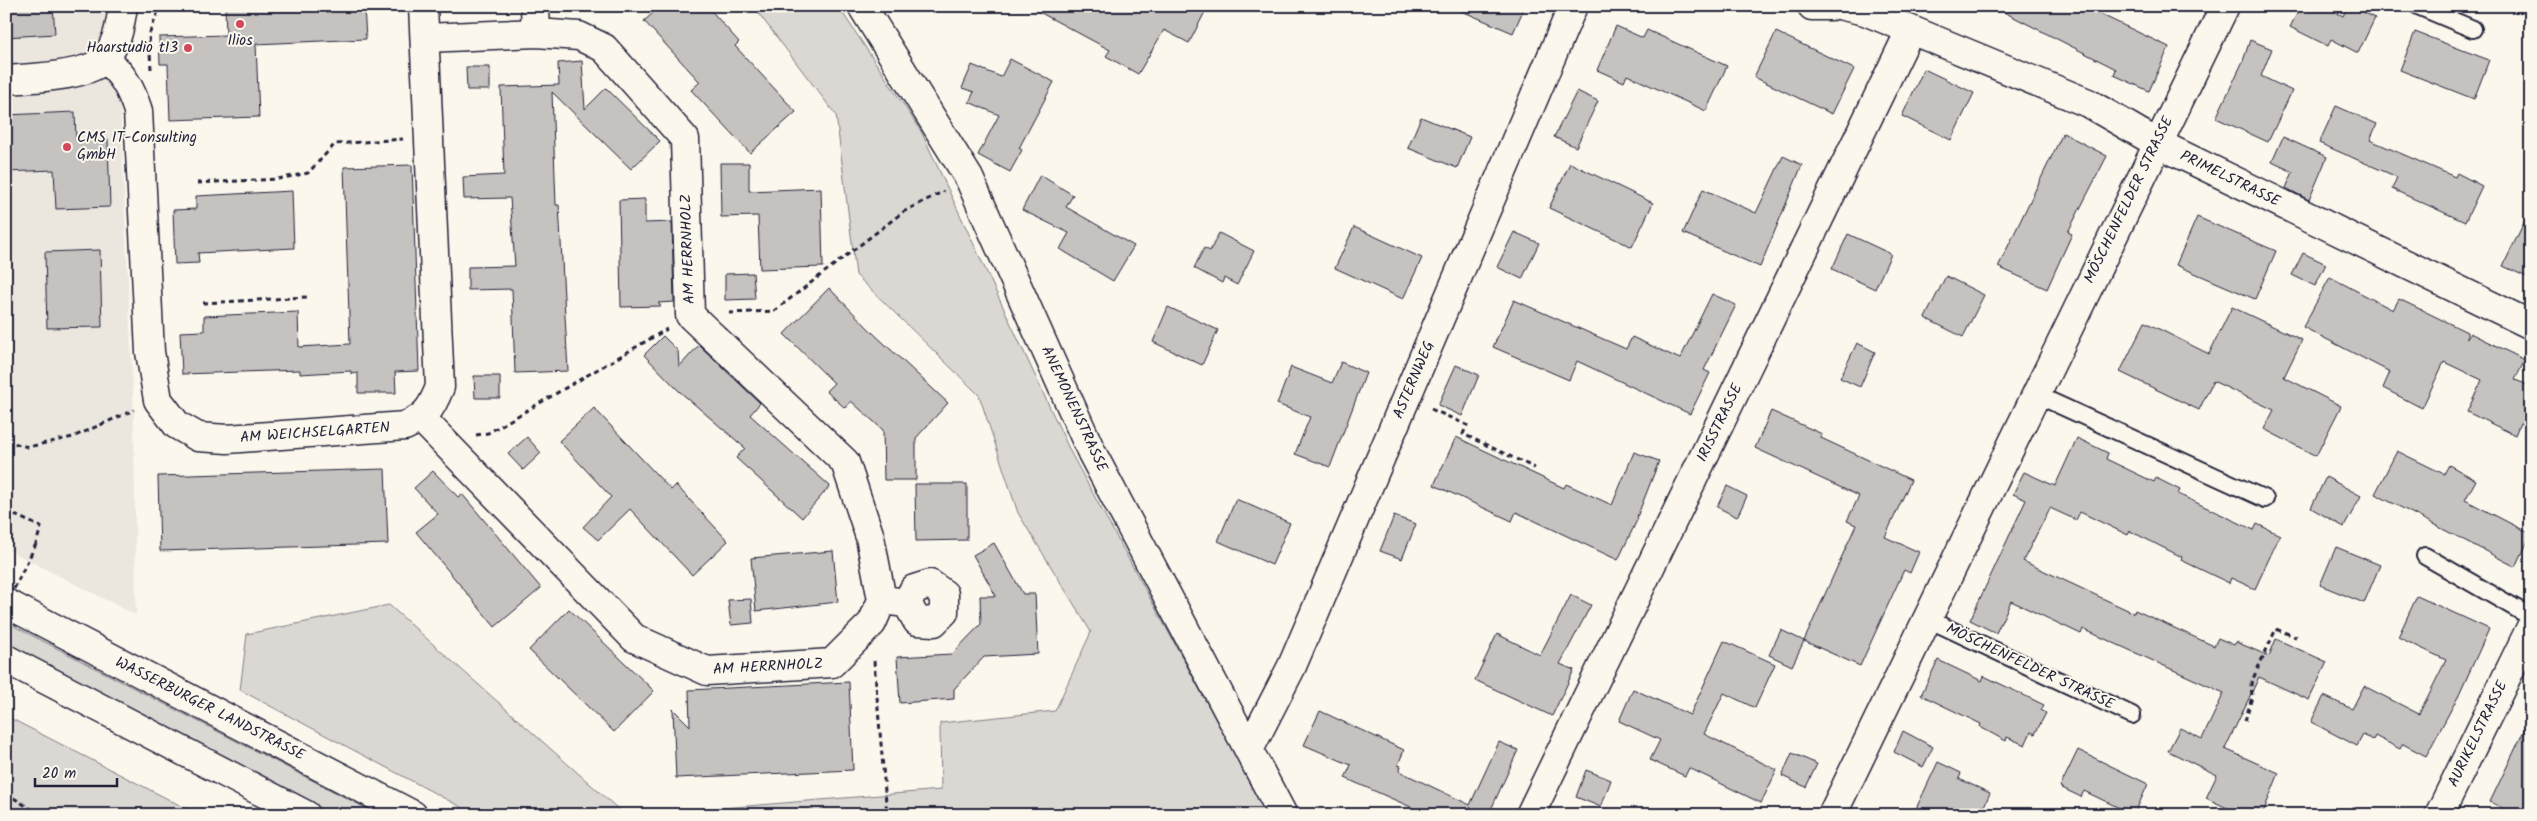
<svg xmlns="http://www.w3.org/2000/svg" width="2537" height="821" viewBox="0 0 2537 821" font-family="Kalam,sans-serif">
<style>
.built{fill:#ebe7df}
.green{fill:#dbd8d3;stroke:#7e7d87}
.building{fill:#c6c2c0;stroke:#22223b}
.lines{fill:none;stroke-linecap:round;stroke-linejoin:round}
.service-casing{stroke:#22223b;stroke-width:20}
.minor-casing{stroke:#22223b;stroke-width:31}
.tertiary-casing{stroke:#22223b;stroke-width:31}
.primary-casing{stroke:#22223b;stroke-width:31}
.path{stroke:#22223b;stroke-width:3;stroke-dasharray:5 4;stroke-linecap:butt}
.service{stroke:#fbf7ec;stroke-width:16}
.minor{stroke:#fbf7ec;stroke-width:28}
.tertiary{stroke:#fbf7ec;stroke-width:28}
.primary{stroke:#fbf7ec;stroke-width:28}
.path-bridge{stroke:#22223b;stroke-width:3;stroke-dasharray:5 4;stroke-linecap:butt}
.poi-dot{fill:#d1495b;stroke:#fbf7ec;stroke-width:2}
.labels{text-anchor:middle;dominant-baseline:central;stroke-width:4;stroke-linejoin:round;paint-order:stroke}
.poi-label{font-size:15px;fill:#22223b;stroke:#fbf7ec}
.street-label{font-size:15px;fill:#22223b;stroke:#fbf7ec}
</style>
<rect width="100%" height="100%" fill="#fbf7ec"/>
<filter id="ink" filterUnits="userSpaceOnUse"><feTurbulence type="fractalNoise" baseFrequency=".02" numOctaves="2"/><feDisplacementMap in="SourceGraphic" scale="10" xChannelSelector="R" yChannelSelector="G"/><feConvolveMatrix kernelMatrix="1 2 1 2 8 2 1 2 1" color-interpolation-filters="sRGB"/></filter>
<g filter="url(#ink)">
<path class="built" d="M 6,6 L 103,6 L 120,101 L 134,417 L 136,615 L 6,549 Z"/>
<path class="green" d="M 753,6 L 838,6 L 921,131 L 1072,455 L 1268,815 L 638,815 L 941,790 L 940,723 L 1055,711 L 1091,632 L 1018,513 L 979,395 L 856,275 L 836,115 Z
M 389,605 L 625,815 L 476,815 L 240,690 L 247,634 Z
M 6,622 L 379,815 L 326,815 L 6,650 Z
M 6,716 L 199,815 L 6,815 Z"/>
<path class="building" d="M 6,6 L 53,6 L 55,34 L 6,37 Z
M 225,6 L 364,6 L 366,39 L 256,44 L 259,117 L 170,120 L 168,64 L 160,64 L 159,37 L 226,35 Z
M 661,6 L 707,6 L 739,42 L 735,46 L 796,112 L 750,153 L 691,90 L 700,82 L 644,21 Z
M 1028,6 L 1208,6 L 1189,43 L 1164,30 L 1138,74 L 1106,56 L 1110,50 Z
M 1450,6 L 1525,6 L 1513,33 Z
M 1992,6 L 2083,6 L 2169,47 L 2149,91 L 2114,75 L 2116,69 Z
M 2301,6 L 2324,6 L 2343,16 L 2348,6 L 2352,6 L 2375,18 L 2358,53 L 2331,39 L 2328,46 L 2290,27 Z
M 1616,26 L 1643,38 L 1647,30 L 1727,66 L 1706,111 L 1627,75 L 1624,82 L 1597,70 Z
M 1776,32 L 1854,69 L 1832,114 L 1754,77 Z
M 2415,32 L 2489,60 L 2474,99 L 2400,70 Z
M 2250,40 L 2272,49 L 2261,76 L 2292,91 L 2268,142 L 2216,118 L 2243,61 Z
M 1010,59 L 1054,82 L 1019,148 L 1022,150 L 1010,172 L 978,155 L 999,115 L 969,102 L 974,92 L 962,88 L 972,65 L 1001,77 Z
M 582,61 L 585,109 L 606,88 L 660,141 L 631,169 L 552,92 L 556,205 L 559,205 L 568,371 L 515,373 L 512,289 L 468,290 L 468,267 L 515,266 L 510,198 L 464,199 L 463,177 L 504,175 L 501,87 L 559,85 L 558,63 Z
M 466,67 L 490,67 L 490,90 L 467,90 Z
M 1924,69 L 1974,93 L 1951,140 L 1902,116 Z
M 1577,91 L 1598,101 L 1576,147 L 1554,137 Z
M 2336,106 L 2377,124 L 2370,140 L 2455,177 L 2457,173 L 2482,186 L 2465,222 L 2392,189 L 2397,177 L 2319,143 Z
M 75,112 L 76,141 L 108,139 L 110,207 L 56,209 L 54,170 L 6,172 L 6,115 Z
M 1421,117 L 1470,137 L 1457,168 L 1408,148 Z
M 2063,133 L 2107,156 L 2068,232 L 2072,234 L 2047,289 L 1998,267 Z
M 2283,137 L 2327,157 L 2309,200 L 2286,188 L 2293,172 L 2272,162 Z
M 1783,156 L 1802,165 L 1760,267 L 1683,233 L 1703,189 L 1756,213 Z
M 720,163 L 749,163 L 749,191 L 821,188 L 823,267 L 760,269 L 758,216 L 721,217 Z
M 1570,163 L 1653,203 L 1632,247 L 1549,208 Z
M 412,165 L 419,371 L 395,372 L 396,393 L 358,393 L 358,373 L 351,374 L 351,371 L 300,374 L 300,370 L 182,374 L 180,332 L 204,331 L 204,316 L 298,312 L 299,347 L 350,344 L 344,167 Z
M 1040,175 L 1073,195 L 1066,207 L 1134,246 L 1113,281 L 1060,249 L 1069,233 L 1022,210 Z
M 292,191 L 294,248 L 198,253 L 199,263 L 175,264 L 173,210 L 196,209 L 196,196 Z
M 645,199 L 645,223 L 672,222 L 674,302 L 658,303 L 661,306 L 621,307 L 619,200 Z
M 2531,208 L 2531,279 L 2503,266 Z
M 2197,217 L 2276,251 L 2255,299 L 2176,265 Z
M 1354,227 L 1422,258 L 1403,299 L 1335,268 Z
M 1514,232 L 1539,243 L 1522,279 L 1497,267 Z
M 1219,233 L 1254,251 L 1237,285 L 1224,278 L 1222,283 L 1194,268 L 1204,248 L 1210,251 Z
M 1848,234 L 1891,254 L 1875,289 L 1832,269 Z
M 100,250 L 102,327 L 47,328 L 45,252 Z
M 2303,253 L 2326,264 L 2315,286 L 2292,275 Z
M 753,273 L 755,299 L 725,300 L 725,274 Z
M 1946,276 L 1984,295 L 1963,337 L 1925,318 Z
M 2330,277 L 2393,310 L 2399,299 L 2467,332 L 2467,339 L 2470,333 L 2525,360 L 2515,380 L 2531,386 L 2531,427 L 2520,423 L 2515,435 L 2467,412 L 2482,380 L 2444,362 L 2422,408 L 2383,388 L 2390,372 L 2303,327 Z
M 829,288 L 873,333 L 948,403 L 916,438 L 916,480 L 884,480 L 883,430 L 851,401 L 845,408 L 826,391 L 834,383 L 784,334 Z
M 1712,294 L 1736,305 L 1704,370 L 1710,373 L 1690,414 L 1577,361 L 1569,380 L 1493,347 L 1514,300 L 1626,349 L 1632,337 L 1680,359 Z
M 1168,307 L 1218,330 L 1202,365 L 1153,342 Z
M 2232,307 L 2302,340 L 2284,377 L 2341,406 L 2316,456 L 2264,429 L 2274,410 L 2213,381 L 2199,410 L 2120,372 L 2145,322 L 2209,354 Z
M 663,336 L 678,351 L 679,367 L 699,345 L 760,403 L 750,415 L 830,486 L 802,518 L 736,458 L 745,448 L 679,391 L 644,355 Z
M 1857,343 L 1875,352 L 1860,387 L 1840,378 Z
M 1341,362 L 1366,373 L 1330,467 L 1295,454 L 1310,417 L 1277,404 L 1291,367 L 1332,383 Z
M 1456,365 L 1479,375 L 1462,416 L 1438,405 Z
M 474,376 L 500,376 L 500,398 L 475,398 Z
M 594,408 L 671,490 L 676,485 L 728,541 L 692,575 L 630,509 L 598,540 L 583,527 L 611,497 L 559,441 Z
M 1771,411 L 1822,434 L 1821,438 L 1911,480 L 1885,537 L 1919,552 L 1910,573 L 1904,570 L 1860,666 L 1804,641 L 1856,525 L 1847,521 L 1859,496 L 1755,448 Z
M 527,437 L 541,453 L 523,470 L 508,454 Z
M 1456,437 L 1564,488 L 1566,484 L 1612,505 L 1634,452 L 1659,461 L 1637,517 L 1638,518 L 1618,560 L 1516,512 L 1512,521 L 1434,485 Z
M 2077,438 L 2108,453 L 2106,459 L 2154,482 L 2156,478 L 2180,490 L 2178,494 L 2254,530 L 2257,524 L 2280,535 L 2255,589 L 2231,578 L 2229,583 L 2181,560 L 2182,557 L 2130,531 L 2128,535 L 2080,512 L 2076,520 L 2050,508 L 2023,561 L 2134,613 L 2135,610 L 2214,646 L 2218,638 L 2234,645 L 2236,642 L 2269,656 L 2276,639 L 2327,662 L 2309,700 L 2259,677 L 2225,749 L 2279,773 L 2262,815 L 2242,815 L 2206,798 L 2217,775 L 2168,751 L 2180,728 L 2202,739 L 2224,693 L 2083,629 L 2081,634 L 2011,601 L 1996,633 L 1970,620 L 2026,500 L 2013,494 L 2024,472 L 2055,486 Z
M 2397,451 L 2444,474 L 2449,465 L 2476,480 L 2465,500 L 2531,534 L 2516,567 L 2375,494 Z
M 385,469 L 388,544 L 160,551 L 158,476 Z
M 433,471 L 458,497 L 462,494 L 541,588 L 495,627 L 416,532 L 438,514 L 414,488 Z
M 2326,477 L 2361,496 L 2344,527 L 2311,508 Z
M 915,484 L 967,484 L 967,540 L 916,541 Z
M 1727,486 L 1747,496 L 1737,517 L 1717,507 Z
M 1236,499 L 1290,523 L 1272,565 L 1218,541 Z
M 1394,516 L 1416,524 L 1402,559 L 1380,551 Z
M 994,543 L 1023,594 L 1035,594 L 1038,654 L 984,657 L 954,689 L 954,699 L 900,703 L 897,657 L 952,654 L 981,624 L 980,596 L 996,596 L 973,555 Z
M 2336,547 L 2380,565 L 2364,603 L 2320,585 Z
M 833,551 L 838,602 L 756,611 L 751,558 Z
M 1571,595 L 1591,605 L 1560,664 L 1574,670 L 1552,716 L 1475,680 L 1497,634 L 1540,655 Z
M 2417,596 L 2489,629 L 2459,695 L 2426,756 L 2403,744 L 2400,749 L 2375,736 L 2373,740 L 2363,735 L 2357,746 L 2311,722 L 2324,696 L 2352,709 L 2364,686 L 2419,714 L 2446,660 L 2398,637 Z
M 751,599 L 753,623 L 731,625 L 728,600 Z
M 569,609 L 654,691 L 614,732 L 529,650 Z
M 1781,630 L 1804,641 L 1792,666 L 1769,655 Z
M 1724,641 L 1775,664 L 1755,708 L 1724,693 L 1704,734 L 1777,770 L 1761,803 L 1689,768 L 1685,776 L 1650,760 L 1660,740 L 1619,721 L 1633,689 L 1690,715 Z
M 1938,660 L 1982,681 L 1984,676 L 2044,705 L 2041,710 L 2046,713 L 2035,734 L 2031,732 L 2025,745 L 2007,737 L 2006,741 L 1980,727 L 1981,724 L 1921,695 Z
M 849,682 L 853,770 L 676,778 L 673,709 L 690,726 L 689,690 Z
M 1320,711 L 1404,750 L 1398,765 L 1401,766 L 1399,771 L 1470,805 L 1499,742 L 1518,750 L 1489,814 L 1491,815 L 1410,815 L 1413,808 L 1345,778 L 1351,765 L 1304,745 Z
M 2531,716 L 2531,815 L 2517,815 L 2490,802 Z
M 1903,731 L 1933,747 L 1923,767 L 1894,752 Z
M 2078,750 L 2148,784 L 2134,815 L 2084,791 L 2081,797 L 2060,787 Z
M 1792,753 L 1817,764 L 1806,787 L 1782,776 Z
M 1938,762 L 1961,773 L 1959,779 L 1990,793 L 1980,815 L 1913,815 Z
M 1586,770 L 1611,780 L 1601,807 L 1576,797 Z"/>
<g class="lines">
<defs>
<path id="service" d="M 2418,6 L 2473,29
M 2035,394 L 2265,499
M 2425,556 L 2531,617
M 1928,619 L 2132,715"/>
<path id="minor" d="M 535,6 L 536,33
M 862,6 L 969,178 L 1092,453 L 1283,815
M 1812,6 L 1831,6
M 1843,6 L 1865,11 L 2088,103 L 2157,143 L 2531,325
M 105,59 C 123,74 131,89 138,111 L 150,352 L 158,400 L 177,425 L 198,437 L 227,439 L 405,426 C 427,416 431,409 440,387 L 423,6
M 6,80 C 31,78 91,77 106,57 C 118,42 120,25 123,6
M 422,419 L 634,638 L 707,671 L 832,663 L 872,623 L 882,600 L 870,537 L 845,462 L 690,315 L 685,139 L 604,48 L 579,36 L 536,33 L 426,38
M 882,600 L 907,603 L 917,621 L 934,622 L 944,612 L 944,594 L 930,584 L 914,589 L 907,603
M 1249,750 L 1292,666 L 1573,6
M 1530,815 L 1910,31
M 2439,815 L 2531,627"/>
<path id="tertiary" d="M 1832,815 L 2225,6"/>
<path id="primary" d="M 6,603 L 413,815
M 6,659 L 306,815"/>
</defs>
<use href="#service" class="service-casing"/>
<use href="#minor" class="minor-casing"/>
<use href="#tertiary" class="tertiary-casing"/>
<use href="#primary" class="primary-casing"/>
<path class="path" d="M 151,69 L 149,35 L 160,6
M 197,183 L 278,179 L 308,173 L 335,144 L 403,139
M 203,303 L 308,297
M 729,313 L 774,311 L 903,212 L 944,191
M 1431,409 L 1467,425 L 1463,434 L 1535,468
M 476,435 L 488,433 L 667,329
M 6,441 L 28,447 L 73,437 L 134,410
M 6,511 L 41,527 L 36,544
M 874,661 L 887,815
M 2245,721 L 2252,697 L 2251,683 L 2276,629 L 2296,637
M 6,793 L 40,815"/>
<use href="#service" class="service"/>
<use href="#minor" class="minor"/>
<use href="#tertiary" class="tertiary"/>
<use href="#primary" class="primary"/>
<path class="path-bridge" d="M 6,605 L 36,544"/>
</g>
</g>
<g class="poi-dot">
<circle cx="240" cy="24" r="5"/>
<circle cx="188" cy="48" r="5"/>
<circle cx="67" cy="147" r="5"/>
</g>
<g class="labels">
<g class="poi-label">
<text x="240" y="41">Ilios</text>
<text x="178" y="48" text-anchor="end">Haarstudio t13</text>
<text x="77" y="138" text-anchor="start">CMS IT-Consulting<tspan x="77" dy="17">GmbH</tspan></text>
</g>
<g class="street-label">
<text transform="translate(2230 179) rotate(26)">PRIMELSTRASSE</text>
<text transform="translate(2129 200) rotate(-64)">MÖSCHENFELDER STRASSE</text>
<text transform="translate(688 249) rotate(-92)">AM HERRNHOLZ</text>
<text transform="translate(1414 380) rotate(-67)">ASTERNWEG</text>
<text transform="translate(1074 409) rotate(65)">ANEMONENSTRASSE</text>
<text transform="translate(1720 423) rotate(-64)">IRISSTRASSE</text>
<text transform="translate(315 433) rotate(-4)">AM WEICHSELGARTEN</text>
<text transform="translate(768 667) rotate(-3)">AM HERRNHOLZ</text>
<text transform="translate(2030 667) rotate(25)">MÖSCHENFELDER STRASSE</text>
<text transform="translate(210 709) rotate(27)">WASSERBURGER LANDSTRASSE</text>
<text transform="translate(2478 734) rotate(-64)">AURIKELSTRASSE</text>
</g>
</g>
<rect width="2537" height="821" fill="none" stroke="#fbf7ec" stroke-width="25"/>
<rect x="12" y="12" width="2512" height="796" fill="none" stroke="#22223b" stroke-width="2" filter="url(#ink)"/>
<path d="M35 778v8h82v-8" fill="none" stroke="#22223b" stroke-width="2.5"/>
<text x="42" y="778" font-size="15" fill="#22223b" stroke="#fbf7ec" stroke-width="4" paint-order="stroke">20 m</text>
</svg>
